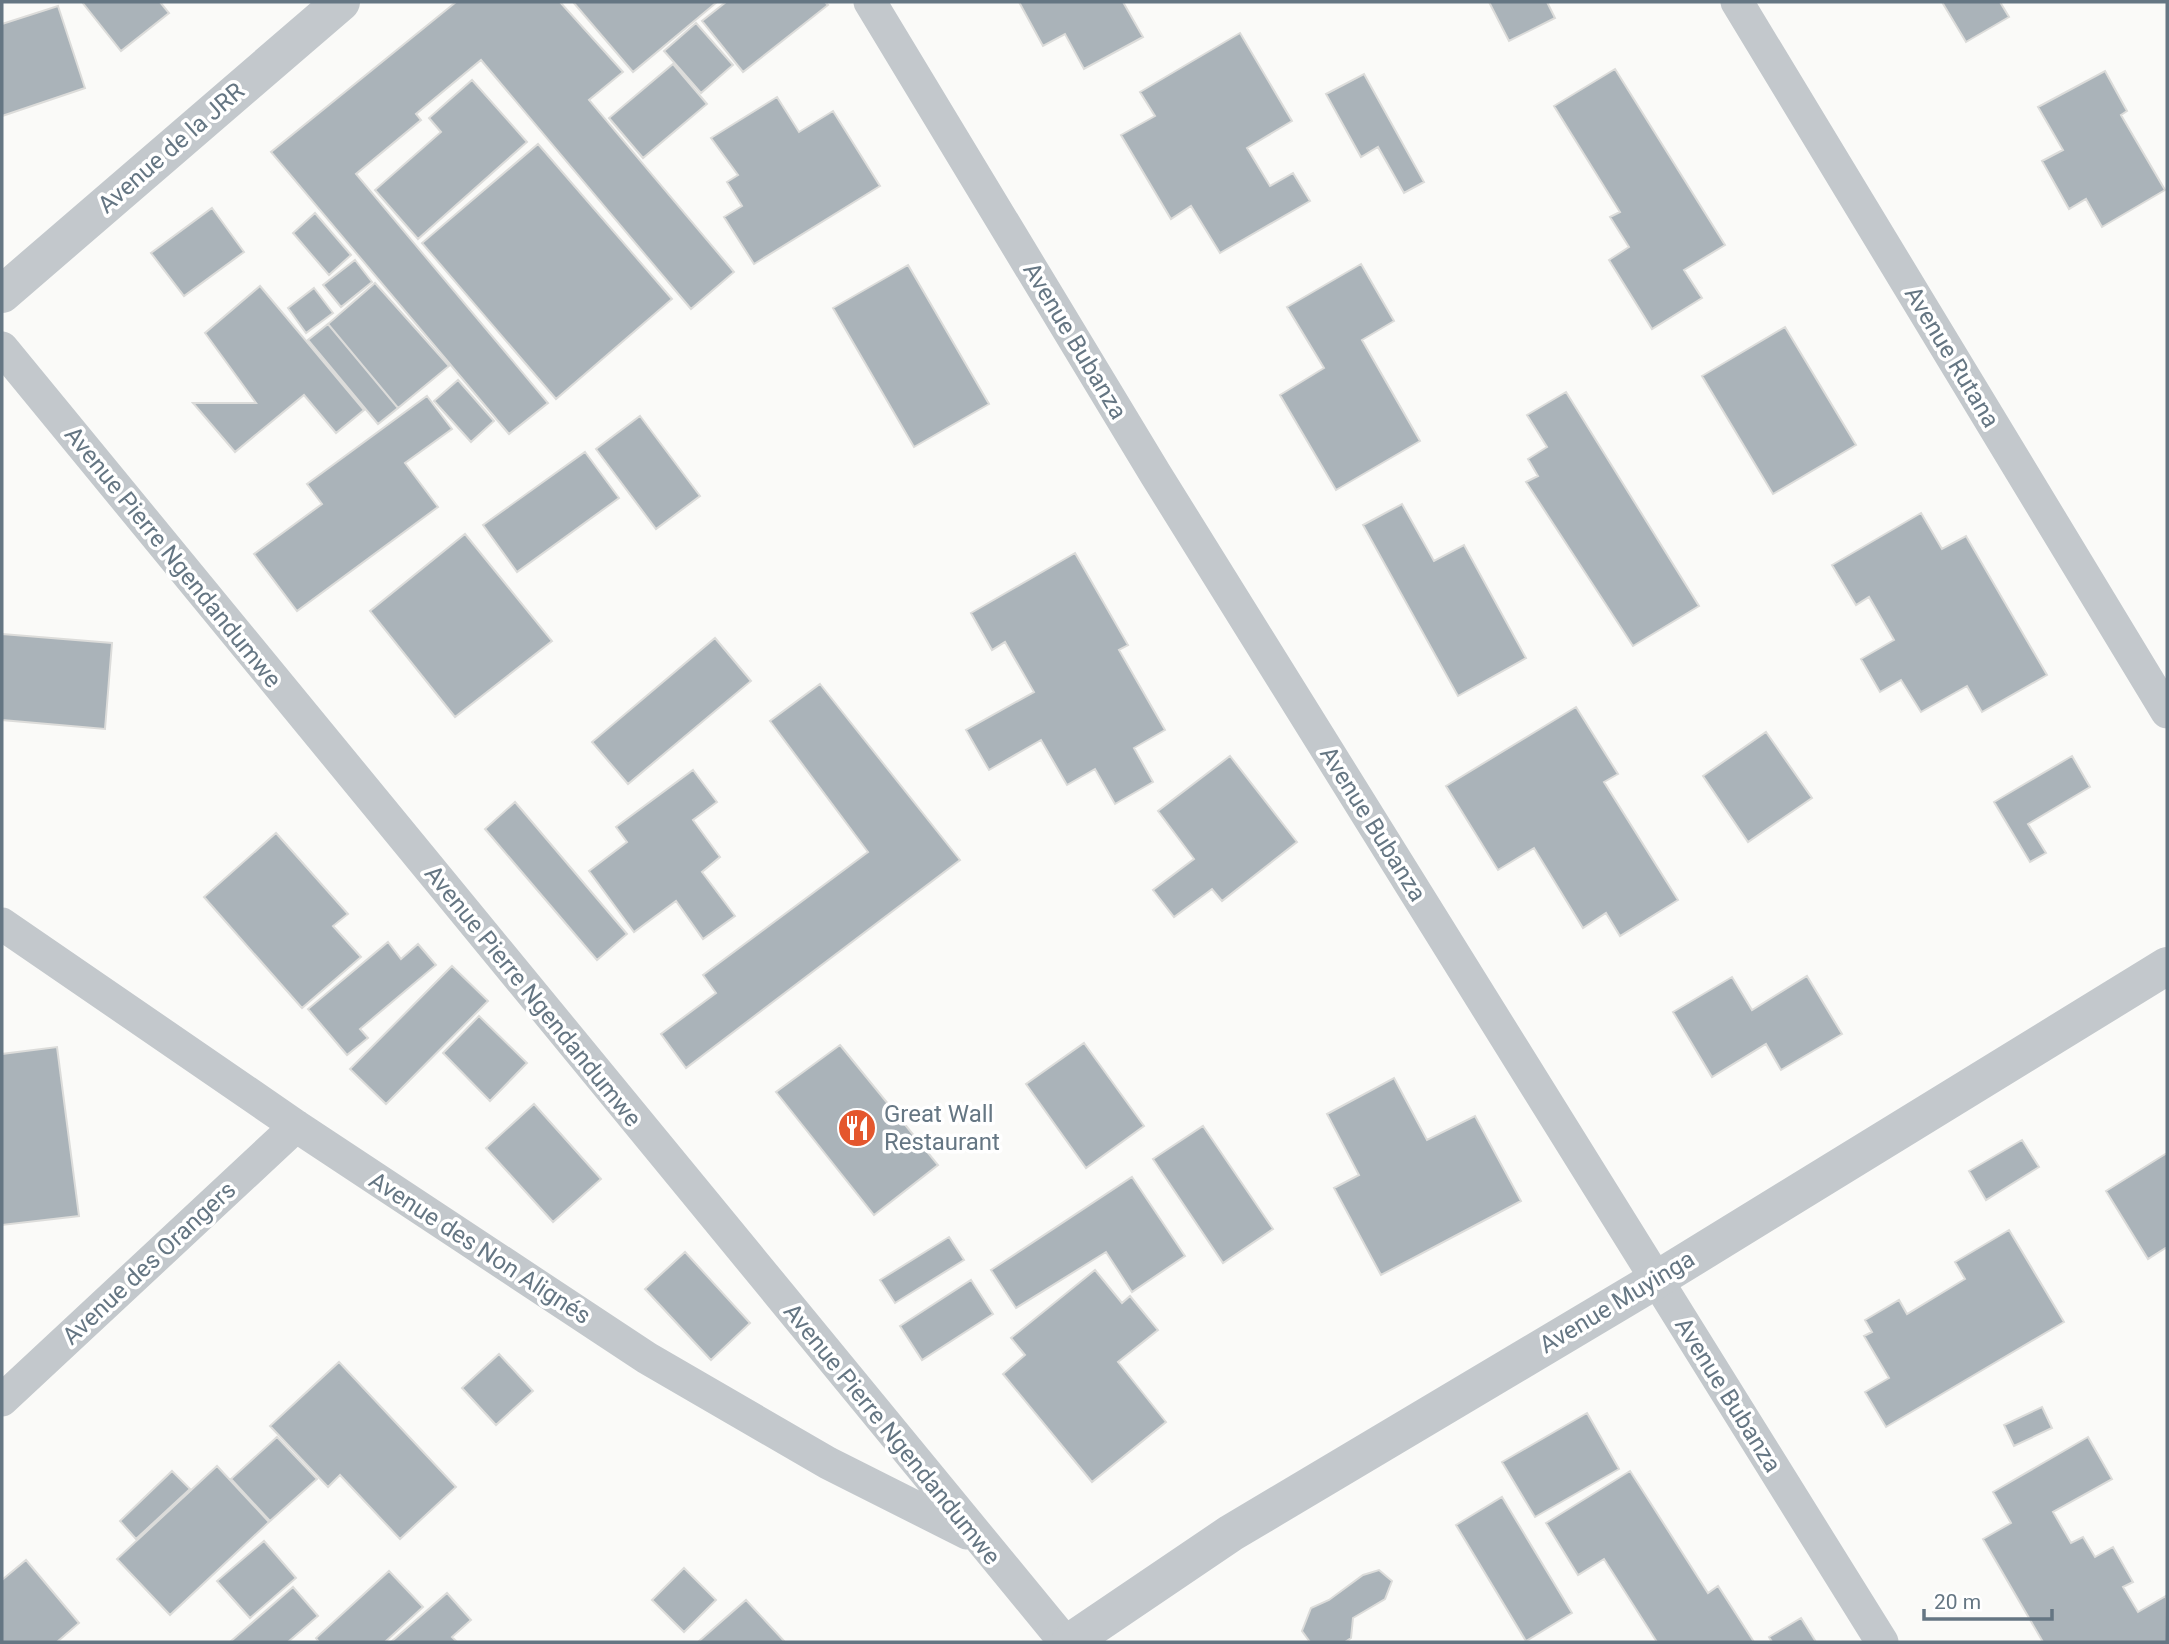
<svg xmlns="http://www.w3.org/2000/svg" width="2169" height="1644" viewBox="0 0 2169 1644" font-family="Roboto,sans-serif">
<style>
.building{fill:#aab3b9;stroke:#dcdcda;stroke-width:2}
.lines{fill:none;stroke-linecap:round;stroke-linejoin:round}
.minor{stroke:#c3c8cc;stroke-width:33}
.tertiary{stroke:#c3c8cc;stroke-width:38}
.labels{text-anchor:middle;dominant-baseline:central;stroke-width:7;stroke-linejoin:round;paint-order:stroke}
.street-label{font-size:24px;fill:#657683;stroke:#fff}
.poi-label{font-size:24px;fill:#657683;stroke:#fff;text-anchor:start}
</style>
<rect width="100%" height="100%" fill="#fafaf8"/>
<path class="building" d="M 82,2 L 160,2 L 169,13 L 121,51 Z
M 456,2 L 560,2 L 623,72 L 589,100 L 734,272 L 691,309 L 481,60 L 416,114 L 421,120 L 356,174 L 548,403 L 509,434 L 271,152 Z
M 573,2 L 717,2 L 633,72 Z
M 726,2 L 825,2 L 828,5 L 743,72 L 702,21 Z
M 1019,2 L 1123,2 L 1143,37 L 1084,69 L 1065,34 L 1043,46 Z
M 1489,2 L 1547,2 L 1555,18 L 1509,41 Z
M 1942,2 L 2000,2 L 2009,17 L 1966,42 Z
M 58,6 L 85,88 L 2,116 L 2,24 Z
M 696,23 L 733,65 L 701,93 L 664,51 Z
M 1240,33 L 1292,121 L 1247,148 L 1270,186 L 1293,173 L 1310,201 L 1220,253 L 1191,206 L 1171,219 L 1121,135 L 1155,116 L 1140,92 Z
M 673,64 L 707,104 L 643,158 L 609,118 Z
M 1615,69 L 1725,245 L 1684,270 L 1702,298 L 1652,329 L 1609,260 L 1629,247 L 1610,217 L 1620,212 L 1554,106 Z
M 2105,71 L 2127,111 L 2121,115 L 2165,190 L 2102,227 L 2086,199 L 2069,209 L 2042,161 L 2063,150 L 2038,107 Z
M 1364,74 L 1424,182 L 1404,193 L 1378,147 L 1361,157 L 1326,94 Z
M 472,80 L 527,142 L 418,239 L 375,190 L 441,132 L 429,118 Z
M 777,97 L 799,132 L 833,111 L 880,186 L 754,264 L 724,217 L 742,206 L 727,182 L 738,175 L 711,138 Z
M 538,144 L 672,299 L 556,399 L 422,243 Z
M 212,208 L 244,252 L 184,296 L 151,253 Z
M 315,213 L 351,255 L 329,275 L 293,233 Z
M 355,260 L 372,282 L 341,307 L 323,285 Z
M 1361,264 L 1394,321 L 1362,340 L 1420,441 L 1336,490 L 1280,395 L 1324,368 L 1287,307 Z
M 908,265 L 989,404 L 914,447 L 833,308 Z
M 375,283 L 449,366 L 398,408 L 328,324 Z
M 260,286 L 364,410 L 336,433 L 304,395 L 235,452 L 193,403 L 256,403 L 205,333 Z
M 314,288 L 333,313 L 306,333 L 288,308 Z
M 328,324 L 398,408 L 378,424 L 308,340 Z
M 1785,327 L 1856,445 L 1773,494 L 1702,376 Z
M 458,380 L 494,421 L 471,442 L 434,401 Z
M 1566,392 L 1699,606 L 1633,646 L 1526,482 L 1538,476 L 1528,459 L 1547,447 L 1527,415 Z
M 427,396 L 452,429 L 405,463 L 438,507 L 297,611 L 254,554 L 322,504 L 307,484 Z
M 640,416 L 700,496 L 656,529 L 596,449 Z
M 585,452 L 619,498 L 517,572 L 483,525 Z
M 1402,504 L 1434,561 L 1464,545 L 1526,658 L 1458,696 L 1363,525 Z
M 1921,513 L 1942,549 L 1966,536 L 2047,675 L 1982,712 L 1967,686 L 1921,712 L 1901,680 L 1880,692 L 1861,659 L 1894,640 L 1869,597 L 1856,605 L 1832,565 Z
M 465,534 L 552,641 L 455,717 L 370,611 Z
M 1075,553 L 1128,645 L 1119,650 L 1165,730 L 1134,748 L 1153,782 L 1115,804 L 1095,769 L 1067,785 L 1041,740 L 989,770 L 966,730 L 1034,692 L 1005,642 L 992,650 L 971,613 Z
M 2,634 L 112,643 L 105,729 L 2,720 Z
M 715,638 L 751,681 L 628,784 L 592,742 Z
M 820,684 L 960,860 L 686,1068 L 661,1034 L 716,993 L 703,975 L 868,852 L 770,721 Z
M 1576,707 L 1618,774 L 1604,782 L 1678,900 L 1620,936 L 1606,913 L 1583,928 L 1534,848 L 1498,870 L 1446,786 Z
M 1766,732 L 1812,798 L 1748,842 L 1703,776 Z
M 1230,756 L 1297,842 L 1222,901 L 1212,889 L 1174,917 L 1153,890 L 1194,859 L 1158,811 Z
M 2072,756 L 2090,787 L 2028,824 L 2046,853 L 2030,862 L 1994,802 Z
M 693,770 L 717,802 L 693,820 L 720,857 L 702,872 L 735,916 L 703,939 L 676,901 L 634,932 L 589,871 L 627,842 L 616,827 Z
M 515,802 L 627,934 L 597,960 L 485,829 Z
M 276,833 L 348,914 L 333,926 L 361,957 L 302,1008 L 204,897 Z
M 388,942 L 401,959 L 418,944 L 436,965 L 360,1029 L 368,1038 L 347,1055 L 308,1009 Z
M 452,966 L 488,1001 L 386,1104 L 350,1069 Z
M 1807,976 L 1842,1034 L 1781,1070 L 1766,1044 L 1712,1077 L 1673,1012 L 1732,977 L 1752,1010 Z
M 479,1016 L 527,1063 L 490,1101 L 443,1053 Z
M 1084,1043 L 1144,1126 L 1086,1168 L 1026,1084 Z
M 840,1045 L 938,1165 L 874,1215 L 776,1092 Z
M 57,1047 L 79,1216 L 2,1225 L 2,1054 Z
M 1394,1078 L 1427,1140 L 1475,1116 L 1521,1201 L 1381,1275 L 1334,1188 L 1359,1175 L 1327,1114 Z
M 534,1104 L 601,1179 L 553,1222 L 486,1148 Z
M 1203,1126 L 1273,1229 L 1223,1263 L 1153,1159 Z
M 2022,1140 L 2039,1167 L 1986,1200 L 1969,1171 Z
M 2167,1153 L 2167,1247 L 2148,1259 L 2106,1191 Z
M 1132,1177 L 1185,1256 L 1132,1292 L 1106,1252 L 1016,1308 L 991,1270 Z
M 2009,1230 L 2064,1322 L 1886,1427 L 1865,1392 L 1889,1378 L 1864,1336 L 1872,1332 L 1865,1320 L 1899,1300 L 1907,1314 L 1965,1279 L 1955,1262 Z
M 949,1237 L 964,1260 L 895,1303 L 880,1280 Z
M 685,1252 L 750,1323 L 711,1360 L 645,1289 Z
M 1095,1270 L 1122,1303 L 1130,1296 L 1158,1330 L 1118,1362 L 1166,1422 L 1092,1482 L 1003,1374 L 1025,1355 L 1011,1338 Z
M 971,1280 L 993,1314 L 922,1360 L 900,1326 Z
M 499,1354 L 533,1391 L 496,1425 L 462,1388 Z
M 339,1362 L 456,1487 L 400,1539 L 340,1475 L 328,1487 L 270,1426 Z
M 2042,1407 L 2052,1428 L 2014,1446 L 2004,1425 Z
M 1587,1413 L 1619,1469 L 1535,1517 L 1502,1462 Z
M 277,1437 L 317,1479 L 270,1521 L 231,1479 Z
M 2088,1437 L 2112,1479 L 2053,1512 L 2071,1543 L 2083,1537 L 2095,1557 L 2113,1547 L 2133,1582 L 2123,1587 L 2138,1612 L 2166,1596 L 2167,1642 L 2043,1642 L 1983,1539 L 2011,1523 L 1993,1492 Z
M 217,1466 L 269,1522 L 170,1615 L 117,1559 Z
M 172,1471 L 190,1489 L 136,1539 L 120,1521 Z
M 1630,1471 L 1708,1593 L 1718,1586 L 1754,1642 L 1657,1642 L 1604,1559 L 1578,1575 L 1546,1523 Z
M 1502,1497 L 1572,1613 L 1526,1641 L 1456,1525 Z
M 264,1541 L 296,1578 L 250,1618 L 217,1581 Z
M 26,1560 L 79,1623 L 57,1642 L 2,1642 L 2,1580 Z
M 684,1568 L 716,1600 L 684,1632 L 652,1600 Z
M 1379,1570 L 1392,1581 L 1385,1599 L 1353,1618 L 1351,1638 L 1345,1642 L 1310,1642 L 1302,1631 L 1311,1608 L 1329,1600 L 1363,1575 Z
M 389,1571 L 423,1607 L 385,1642 L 319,1642 L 316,1638 Z
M 293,1587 L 318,1616 L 288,1642 L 230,1642 Z
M 447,1593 L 471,1620 L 452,1637 L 457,1642 L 391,1642 Z
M 746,1600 L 785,1642 L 698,1642 Z
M 1801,1618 L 1816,1642 L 1772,1642 L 1769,1637 Z"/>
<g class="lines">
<path class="minor" d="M 870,2 L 1156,475 L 1882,1642
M 1737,2 L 2167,712
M 2,348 L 1065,1642
M 2,924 L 296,1126 L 647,1358 L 828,1463 L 967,1533
M 2,1400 L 296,1126"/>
<path class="tertiary" d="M 2,294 L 341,2
M 1070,1642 L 1231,1533 L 1656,1280 L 2167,966"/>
</g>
<defs>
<symbol id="restaurant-disc" viewBox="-11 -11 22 22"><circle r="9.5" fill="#e4572e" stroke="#fff"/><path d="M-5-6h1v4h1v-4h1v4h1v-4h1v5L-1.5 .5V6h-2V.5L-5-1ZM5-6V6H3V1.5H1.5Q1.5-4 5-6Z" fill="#fff"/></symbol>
</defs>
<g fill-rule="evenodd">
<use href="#restaurant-disc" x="835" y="1106" width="44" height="44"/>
</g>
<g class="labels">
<g class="street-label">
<text transform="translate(171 148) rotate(-41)">Avenue de la JRR</text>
<text transform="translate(1075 341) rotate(59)">Avenue Bubanza</text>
<text transform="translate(1952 357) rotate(59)">Avenue Rutana</text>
<text transform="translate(173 557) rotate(51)">Avenue Pierre Ngendandumwe</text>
<text transform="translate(1373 824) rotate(58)">Avenue Bubanza</text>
<text transform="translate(533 996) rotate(51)">Avenue Pierre Ngendandumwe</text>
<text transform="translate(480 1248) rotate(33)">Avenue des Non Alignés</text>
<text transform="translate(149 1263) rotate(-43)">Avenue des Orangers</text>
<text transform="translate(1617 1302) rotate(-31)">Avenue Muyinga</text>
<text transform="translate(1728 1395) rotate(58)">Avenue Bubanza</text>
<text transform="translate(892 1434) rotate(51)">Avenue Pierre Ngendandumwe</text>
</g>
<g class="poi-label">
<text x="884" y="1114">Great Wall<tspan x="884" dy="28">Restaurant</tspan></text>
</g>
</g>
<rect width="2169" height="1644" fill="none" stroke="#657683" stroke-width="7"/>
<path d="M1924 1609v10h128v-10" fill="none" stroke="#657683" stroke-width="3.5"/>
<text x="1934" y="1609" font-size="21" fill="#657683" stroke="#ffffff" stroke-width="5" paint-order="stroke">20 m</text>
</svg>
